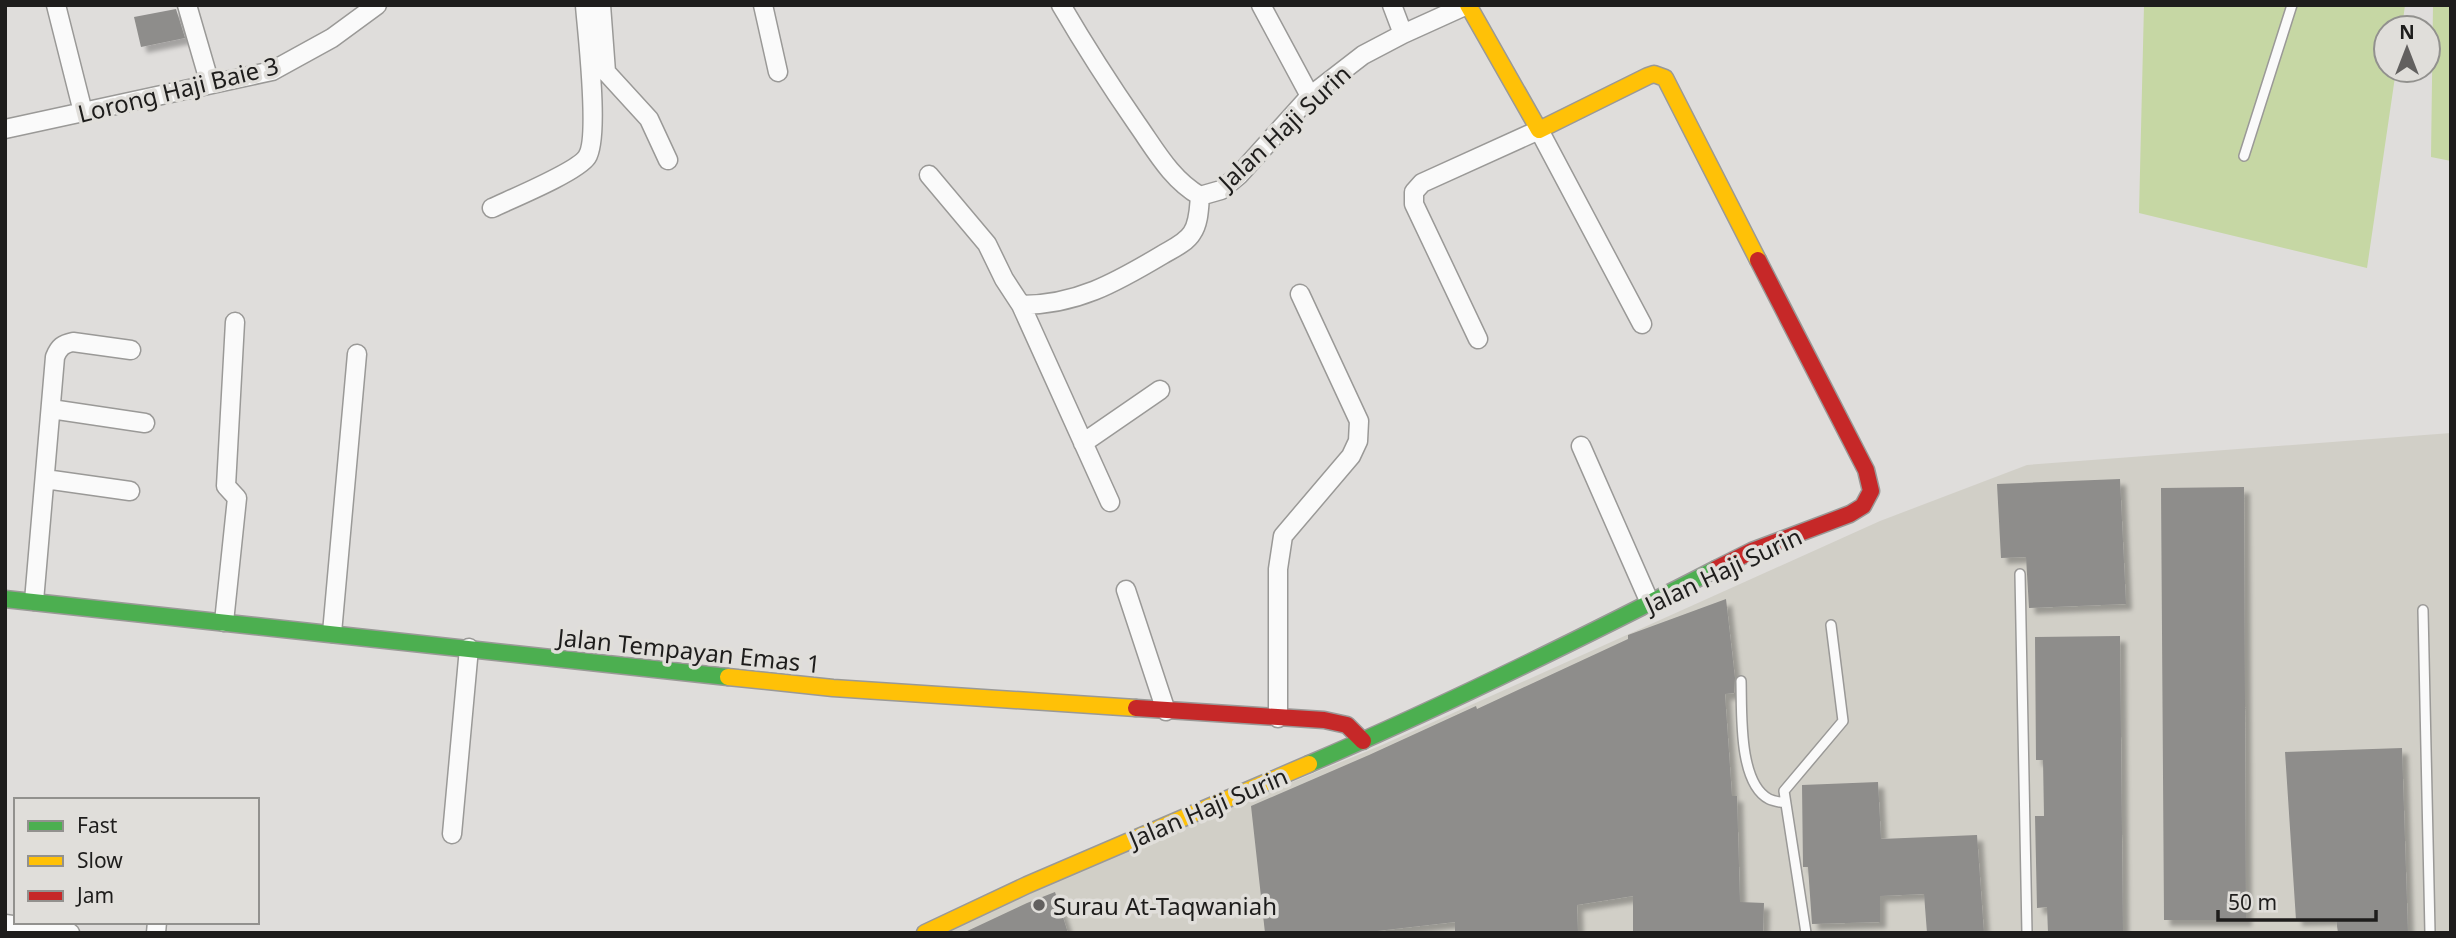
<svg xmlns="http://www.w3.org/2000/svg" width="2456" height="938" viewBox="0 0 2456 938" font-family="'Noto Sans',sans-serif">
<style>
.built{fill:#d1cfc7}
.green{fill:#c6d7a4}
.building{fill:#8e8d8b;filter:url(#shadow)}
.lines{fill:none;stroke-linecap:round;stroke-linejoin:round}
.lane-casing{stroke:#9a9997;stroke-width:12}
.street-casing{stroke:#9a9997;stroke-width:21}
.fast-casing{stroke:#9a9997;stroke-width:19}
.slow-casing{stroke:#9a9997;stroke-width:19}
.jam-casing{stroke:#9a9997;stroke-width:19}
.lane{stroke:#fafafa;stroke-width:9}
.street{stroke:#fafafa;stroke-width:18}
.fast{stroke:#4caf50;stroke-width:16}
.slow{stroke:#ffc107;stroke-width:16}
.jam{stroke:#c62828;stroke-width:16}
.poi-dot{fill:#62605f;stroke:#e0deda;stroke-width:2.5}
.labels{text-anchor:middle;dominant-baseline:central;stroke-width:7;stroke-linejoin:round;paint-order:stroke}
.street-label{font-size:24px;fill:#1e1d1c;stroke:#e0deda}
.poi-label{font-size:24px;fill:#1e1d1c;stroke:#e0deda;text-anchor:start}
</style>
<defs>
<filter id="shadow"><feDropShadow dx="6" dy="6" stdDeviation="2" flood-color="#0004"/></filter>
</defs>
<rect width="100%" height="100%" fill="#dfdddb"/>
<path class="built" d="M 2451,433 L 2451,933 L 927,933 L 1382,745 L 1880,521 L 2027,465 Z"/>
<path class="green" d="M 2144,5 L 2405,5 L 2402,28 L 2386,28 L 2386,70 L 2396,70 L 2367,268 L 2139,213 Z
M 2433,5 L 2451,5 L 2451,161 L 2431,157 Z"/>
<path class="building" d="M 176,9 L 185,38 L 141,47 L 134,17 Z
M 2120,479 L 2126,604 L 2029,608 L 2026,557 L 2001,558 L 1997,484 Z
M 2244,487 L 2246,920 L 2164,920 L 2161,488 Z
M 1726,599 L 1735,678 L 1734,693 L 1725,694 L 1732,796 L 1737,796 L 1740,902 L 1764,903 L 1763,933 L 1633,933 L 1633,896 L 1577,905 L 1578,933 L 1455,933 L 1455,922 L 1360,933 L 1265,933 L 1251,806 L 1369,755 L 1476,706 L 1477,709 L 1628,639 L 1628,635 Z
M 2120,636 L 2123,933 L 2048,933 L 2047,907 L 2037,908 L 2035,816 L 2044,816 L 2043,760 L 2036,760 L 2035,637 Z
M 2402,748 L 2408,933 L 2338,933 L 2336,919 L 2296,920 L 2285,752 Z
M 1878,782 L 1881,839 L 1977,835 L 1984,933 L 1927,933 L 1924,894 L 1880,896 L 1880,922 L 1812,924 L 1808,867 L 1803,867 L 1802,785 Z
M 1055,892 L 1068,933 L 963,933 L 1027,903 Z"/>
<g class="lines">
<defs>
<path id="lane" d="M 2244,156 L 2292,5
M 2020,574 L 2027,933
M 2423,610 L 2430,933
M 1741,681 C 1742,711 1738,783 1769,799 C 1773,801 1780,802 1785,803
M 1806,933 L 1784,791 L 1843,721 L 1831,625"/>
<path id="street" d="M 56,5 L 83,112
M 187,5 L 210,84
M 601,5 L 606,72 L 649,119 L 668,160
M 763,5 L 778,72
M 1061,5 C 1085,46 1110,85 1137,124 C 1156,151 1171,179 1200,196 L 1221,190 L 1239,175 L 1310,96 L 1363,55 L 1403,34 L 1467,5
M 1261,5 L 1310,96
M 1392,5 L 1403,34
M 5,129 L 272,71 L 332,38 L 377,5
M 929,175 L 987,244 L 1004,279 L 1021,305
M 492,208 C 511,199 577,172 587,157 C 600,137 587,33 585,5
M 1478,339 L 1414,204 L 1414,192 L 1422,183 L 1539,130 L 1642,324
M 51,409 L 145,423
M 1083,443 L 1160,390
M 1581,446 L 1650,603
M 45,479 L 130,491
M 1110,502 L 1021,305 C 1076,305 1115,283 1162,255 C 1172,249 1186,243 1192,233 C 1199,223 1199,208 1200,196
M 1126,590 L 1166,711
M 34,601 L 55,357 C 59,347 63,344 73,342 L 131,350
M 224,622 L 237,498 L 226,486 L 235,322
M 332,633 L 357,354
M 1278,718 L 1278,569 L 1283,536 L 1351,456 L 1358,441 L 1359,421 L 1300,294
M 452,834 L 469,648
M 5,924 L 70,933
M 156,933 L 157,922"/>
<path id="fast" d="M 5,599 L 728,677
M 1309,764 C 1447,705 1582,638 1716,569"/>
<path id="slow" d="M 1468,5 L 1539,130 L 1648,76 L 1654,74 L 1665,78 L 1758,260
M 728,677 L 833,688 L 1136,708
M 925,933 L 1027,885 L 1309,764"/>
<path id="jam" d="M 1716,569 L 1752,551 L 1850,514 L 1863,506 L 1871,491 L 1866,470 L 1758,260
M 1136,708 L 1324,720 L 1347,725 L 1363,741"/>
</defs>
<use href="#lane" class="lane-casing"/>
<use href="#street" class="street-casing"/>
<use href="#fast" class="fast-casing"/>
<use href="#slow" class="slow-casing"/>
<use href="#jam" class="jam-casing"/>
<use href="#lane" class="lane"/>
<use href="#street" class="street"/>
<use href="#fast" class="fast"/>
<use href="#slow" class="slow"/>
<use href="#jam" class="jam"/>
</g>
<circle class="poi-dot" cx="1039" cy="905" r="7"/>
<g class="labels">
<g class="street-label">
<text transform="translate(178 89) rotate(-14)">Lorong Haji Baie 3</text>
<text transform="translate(1284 127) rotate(-43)">Jalan Haji Surin</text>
<text transform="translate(1723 570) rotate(-25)">Jalan Haji Surin</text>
<text transform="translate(689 650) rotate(6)">Jalan Tempayan Emas 1</text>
<text transform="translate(1208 807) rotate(-23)">Jalan Haji Surin</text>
</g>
<g class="poi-label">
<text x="1053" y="905">Surau At-Taqwaniah</text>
</g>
</g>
<rect width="2456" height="938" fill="none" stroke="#1e1d1c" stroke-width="14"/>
<rect x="14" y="798" width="245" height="126" fill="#e0deda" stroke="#92918e" stroke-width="2"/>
<rect x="28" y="821" width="35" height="10" fill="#4caf50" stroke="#92918e" stroke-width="2"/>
<text x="77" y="833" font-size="21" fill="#1e1d1c">Fast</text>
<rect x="28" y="856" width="35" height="10" fill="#ffc107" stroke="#92918e" stroke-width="2"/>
<text x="77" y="868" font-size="21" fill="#1e1d1c">Slow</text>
<rect x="28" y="891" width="35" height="10" fill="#c62828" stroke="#92918e" stroke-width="2"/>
<text x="77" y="903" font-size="21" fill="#1e1d1c">Jam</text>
<g transform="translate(2407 49)"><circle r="33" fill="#e0deda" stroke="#92918e" stroke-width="2"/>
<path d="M0-5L12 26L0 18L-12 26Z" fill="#62605f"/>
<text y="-10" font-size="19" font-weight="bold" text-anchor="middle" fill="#1e1d1c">N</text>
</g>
<path d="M2218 910v10h158v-10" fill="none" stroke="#1e1d1c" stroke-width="3.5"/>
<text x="2228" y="910" font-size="21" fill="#1e1d1c" stroke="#e0deda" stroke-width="5" paint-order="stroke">50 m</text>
</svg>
